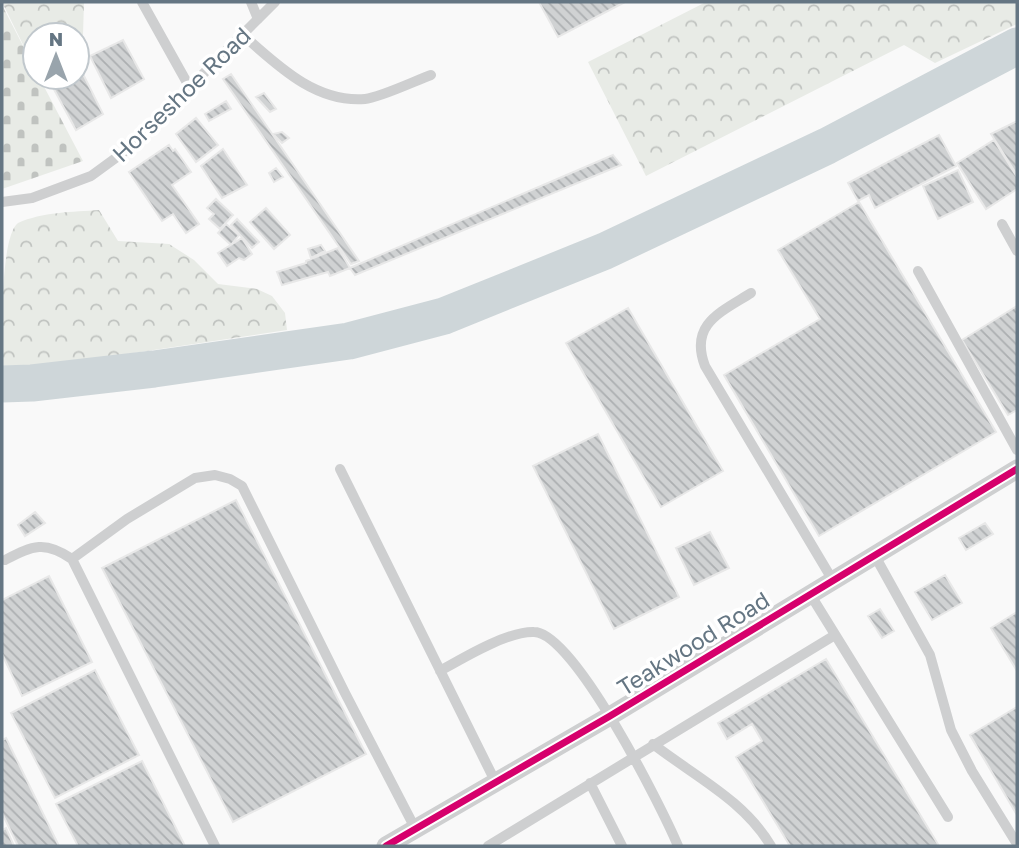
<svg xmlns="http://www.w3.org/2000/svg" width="1019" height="848" viewBox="0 0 1019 848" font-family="'Golos Text',sans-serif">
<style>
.forest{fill:url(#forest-crowns)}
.cemetery{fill:url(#cemetery-stones)}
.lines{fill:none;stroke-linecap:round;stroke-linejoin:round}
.river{stroke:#ced6d9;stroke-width:37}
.building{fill:url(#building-back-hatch);stroke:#e8e8e8;stroke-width:2}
.service{stroke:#cecfd0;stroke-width:10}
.minor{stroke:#cecfd0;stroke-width:19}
.cycleway-casing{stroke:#fff;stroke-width:11}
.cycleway{stroke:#d6006c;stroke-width:7}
.labels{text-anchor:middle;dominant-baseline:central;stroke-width:7;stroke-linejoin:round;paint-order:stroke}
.street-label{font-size:23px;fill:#657683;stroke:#fff}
</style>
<defs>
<pattern id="forest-crowns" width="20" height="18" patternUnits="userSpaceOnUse" patternTransform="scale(1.75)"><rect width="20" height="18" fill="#e8ebe6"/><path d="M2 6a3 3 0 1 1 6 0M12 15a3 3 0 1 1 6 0" fill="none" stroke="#c0c3c0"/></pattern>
<pattern id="cemetery-stones" width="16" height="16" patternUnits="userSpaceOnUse" patternTransform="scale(1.75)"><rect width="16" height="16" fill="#e8ebe6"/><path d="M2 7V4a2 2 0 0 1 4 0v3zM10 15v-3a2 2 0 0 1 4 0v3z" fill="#c0c3c0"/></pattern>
<pattern id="building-back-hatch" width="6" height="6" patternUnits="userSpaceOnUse" patternTransform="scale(1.75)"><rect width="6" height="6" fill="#d0d2d3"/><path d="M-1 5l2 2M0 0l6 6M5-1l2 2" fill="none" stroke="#acafb1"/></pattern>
</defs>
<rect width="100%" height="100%" fill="#f9f9f9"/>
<path class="forest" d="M 2,2 L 84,2 L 83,35 L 77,38 L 77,35 L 35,35 L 35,64 L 33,65 Z
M 706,2 L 1017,2 L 1017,24 L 935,63 L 904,45 L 646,176 L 588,62 Z
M 99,210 L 118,241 L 169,244 L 194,260 L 218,284 L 257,289 L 272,296 L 285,313 L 287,330 L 53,365 L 2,366 C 2,338 0,236 18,223 C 42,212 73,212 99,210 Z"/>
<path class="cemetery" d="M 2,5 L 35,69 L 35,77 L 39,77 L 83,161 L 2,189 Z"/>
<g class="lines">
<path class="river" d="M 2,384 L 32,383 L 154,369 L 349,341 L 444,316 L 605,251 L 827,146 L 1017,46"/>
</g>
<path class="building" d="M 539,2 L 625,2 L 558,37 Z
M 123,40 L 144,79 L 111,98 L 90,56 Z
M 79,66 L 103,114 L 76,130 L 50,82 L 59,77 L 77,77 Z
M 231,74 L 359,261 L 351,264 L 223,79 Z
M 264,93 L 276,109 L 270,112 L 256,97 Z
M 226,101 L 231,109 L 209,121 L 205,114 Z
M 196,118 L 218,145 L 196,162 L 176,134 Z
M 1017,121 L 1017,175 L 991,134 Z
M 282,132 L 289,138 L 282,143 L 273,134 Z
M 939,135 L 956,166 L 875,208 L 869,195 L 858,201 L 848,183 Z
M 994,140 L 1017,177 L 1017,189 L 986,209 L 957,163 Z
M 169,145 L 173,151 L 175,149 L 191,172 L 172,185 L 199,224 L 186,233 L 173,214 L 162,221 L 129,172 Z
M 223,149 L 247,185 L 222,198 L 201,166 Z
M 613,155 L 621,165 L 355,275 L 350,268 Z
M 276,168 L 283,177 L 274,182 L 269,173 Z
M 958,170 L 973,202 L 938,219 L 923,186 Z
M 216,199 L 233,215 L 220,229 L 209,219 L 214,214 L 207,208 Z
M 859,202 L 996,432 L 819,536 L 724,375 L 820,319 L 778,250 Z
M 266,208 L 290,235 L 274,249 L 250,222 Z
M 237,219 L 259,242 L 252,248 L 231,225 Z
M 226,224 L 239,235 L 231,245 L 218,233 Z
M 242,238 L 252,254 L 244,260 L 239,258 L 227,266 L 218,253 Z
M 321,245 L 325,251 L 311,258 L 308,249 Z
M 338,248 L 350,268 L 330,276 L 328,272 L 282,285 L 277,272 L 306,263 L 306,261 Z
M 1017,306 L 1017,410 L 1008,415 L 962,340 Z
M 628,308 L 723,471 L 661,507 L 566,343 Z
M 598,434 L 679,597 L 614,629 L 533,466 Z
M 236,500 L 366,754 L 233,822 L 102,568 Z
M 35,512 L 45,523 L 25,536 L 18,525 Z
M 985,523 L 993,534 L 966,550 L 959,538 Z
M 710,532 L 729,568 L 694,585 L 676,548 Z
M 945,575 L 962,603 L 932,620 L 915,592 Z
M 49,576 L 92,662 L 22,696 L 2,654 L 2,600 Z
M 880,609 L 894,631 L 882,638 L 868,616 Z
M 1017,612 L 1017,671 L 991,628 Z
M 826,659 L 939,846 L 790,846 L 736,757 L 762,741 L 752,724 L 727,739 L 718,723 Z
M 95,670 L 139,755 L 55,798 L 11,713 Z
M 1017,707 L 1017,815 L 970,735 Z
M 6,738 L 59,846 L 18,846 L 2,813 L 2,740 Z
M 142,761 L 185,846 L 78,846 L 56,804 Z
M 6,828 L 14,846 L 2,846 L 2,830 Z"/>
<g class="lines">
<path class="service" d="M 142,2 L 190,88
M 251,2 L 258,19
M 243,35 C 277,65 315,103 365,99 C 379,98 415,81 431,75
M 2,202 L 32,198 L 91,176 L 128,149 L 275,2
M 1002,224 L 1017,251
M 918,271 L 1017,450
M 751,293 C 721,312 689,324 705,366 L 832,579
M 340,469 L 496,783
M 875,556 L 930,655 L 951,730 L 972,771 L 1017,844
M 72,559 L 127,519 L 195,478 L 215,475 L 230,479 L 242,486 L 345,693 L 416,830
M 5,560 C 33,546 44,540 72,559 L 215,846
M 810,594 L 948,817
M 440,671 C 463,658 508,631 534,632 C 574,632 662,808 678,846
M 653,744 C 694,776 744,800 771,846
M 590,783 L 622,846
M 488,846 L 835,635"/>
<path class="minor" d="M 386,846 L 610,716 L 1017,469"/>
<defs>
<path id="cycleway" d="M 386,846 L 610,716 L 1017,469"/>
</defs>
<use href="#cycleway" class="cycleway-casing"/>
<use href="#cycleway" class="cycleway"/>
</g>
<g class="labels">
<g class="street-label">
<text transform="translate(181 94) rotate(-44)">Horseshoe Road</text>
<text transform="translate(693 643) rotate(-32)">Teakwood Road</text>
</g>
</g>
<rect width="1019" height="848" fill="none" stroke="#657683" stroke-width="7"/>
<g transform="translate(56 56)"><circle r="33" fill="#ffffff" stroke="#c1c8cd" stroke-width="2"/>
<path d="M0-5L12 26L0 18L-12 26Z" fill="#99a4ac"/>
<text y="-10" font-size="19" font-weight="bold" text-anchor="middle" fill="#657683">N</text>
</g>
</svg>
